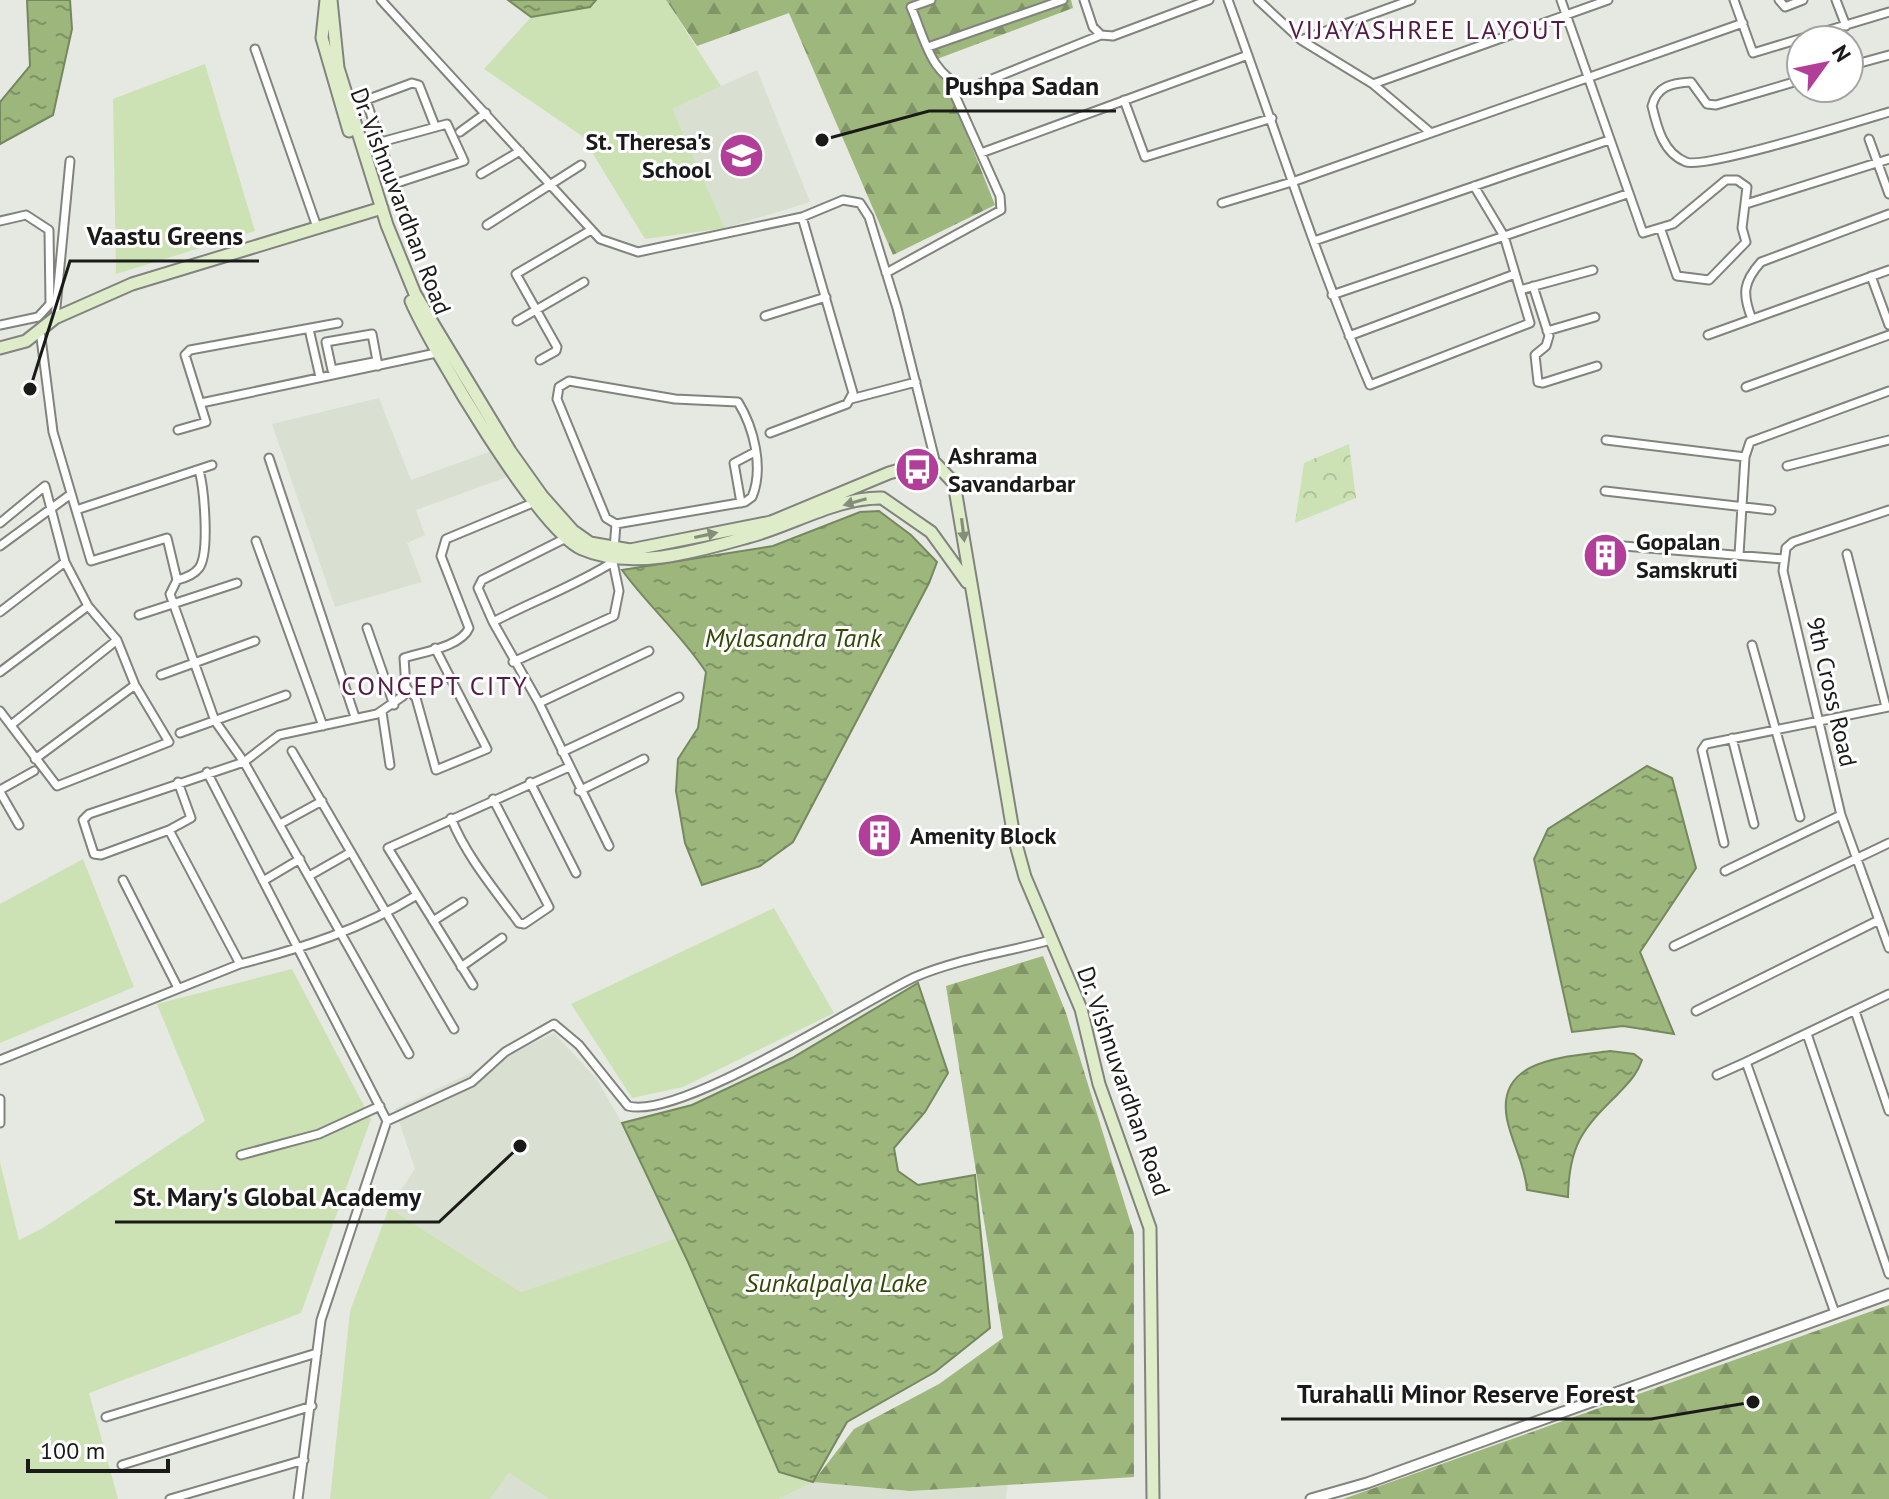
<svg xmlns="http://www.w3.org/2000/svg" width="1889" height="1499" viewBox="0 0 1889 1499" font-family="'PT Sans',sans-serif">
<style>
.built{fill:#d9e0d1}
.grass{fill:#cde2b4}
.forest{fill:url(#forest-firs)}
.park{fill:url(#park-crowns)}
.water{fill:url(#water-ripples);stroke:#75885e;stroke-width:2}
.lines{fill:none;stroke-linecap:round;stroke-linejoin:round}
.minor-casing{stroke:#81847d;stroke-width:11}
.tertiary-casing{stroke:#81847d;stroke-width:13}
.secondary-casing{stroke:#81847d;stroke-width:15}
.minor{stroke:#fff;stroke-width:7}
.tertiary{stroke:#fff;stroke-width:9}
.secondary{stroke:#deecc9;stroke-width:11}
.oneway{fill:#868e79}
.labels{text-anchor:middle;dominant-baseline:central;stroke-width:6;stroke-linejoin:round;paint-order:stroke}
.poi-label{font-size:24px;font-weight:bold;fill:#1a1b18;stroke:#fff;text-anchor:start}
.street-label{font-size:24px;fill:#1a1b18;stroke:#fff}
.neighbourhood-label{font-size:26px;letter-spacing:2px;fill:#531b46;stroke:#fff}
.water-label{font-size:26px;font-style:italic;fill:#324806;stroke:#fff}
.leader{fill:none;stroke:#1a1b18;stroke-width:3}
.callout-dot{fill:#1a1b18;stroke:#fff;stroke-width:3}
.callout-label{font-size:26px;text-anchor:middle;font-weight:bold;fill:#1a1b18;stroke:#fff;stroke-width:6;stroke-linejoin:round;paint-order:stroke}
</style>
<defs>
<pattern id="forest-firs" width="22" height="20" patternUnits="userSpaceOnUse" patternTransform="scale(2)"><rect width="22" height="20" fill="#9eb77d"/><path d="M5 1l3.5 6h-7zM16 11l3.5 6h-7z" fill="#809465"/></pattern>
<pattern id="park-crowns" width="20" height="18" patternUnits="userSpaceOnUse" patternTransform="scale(2)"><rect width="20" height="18" fill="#cde2b4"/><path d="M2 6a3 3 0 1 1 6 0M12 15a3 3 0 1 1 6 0" fill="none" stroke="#afc19a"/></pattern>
<pattern id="water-ripples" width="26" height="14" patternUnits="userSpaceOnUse" patternTransform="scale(2)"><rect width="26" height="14" fill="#9cb67c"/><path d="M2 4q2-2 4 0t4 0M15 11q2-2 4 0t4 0" fill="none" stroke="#7e9365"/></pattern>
</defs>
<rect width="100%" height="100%" fill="#e5e9e1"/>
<path class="built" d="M 757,70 L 810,202 L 725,228 L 671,108 Z
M 379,398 L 411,480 L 489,452 L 507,477 L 416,510 L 425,535 L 407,543 L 422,582 L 335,607 L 272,424 Z
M 554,1033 L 596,1078 L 622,1123 L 677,1238 L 521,1292 L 389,1208 L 415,1169 L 395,1109 Z
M 509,1473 L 549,1499 L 490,1499 Z
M 813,1482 L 910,1491 L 1008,1482 L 1006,1499 L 779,1499 Z"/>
<path class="grass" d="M 596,0 L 666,0 L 721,86 L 672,109 L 725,228 L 645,239 L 582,136 L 484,69 L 531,17 L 590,7 Z
M 205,64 L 255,231 L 116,274 L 113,99 Z
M 83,859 L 134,987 L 0,1043 L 0,904 Z
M 774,908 L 834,1013 L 683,1087 L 632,1098 L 571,1004 Z
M 292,969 L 371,1119 L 301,1313 L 89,1393 L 118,1499 L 0,1499 L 0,1162 L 19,1240 L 43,1228 L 205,1121 L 157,1004 Z
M 389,1208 L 521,1292 L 677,1238 L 779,1471 L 813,1482 L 779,1499 L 549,1499 L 509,1473 L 490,1499 L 330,1499 L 350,1311 Z"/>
<path class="forest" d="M 666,0 L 1071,0 L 1073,8 L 937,59 L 995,205 L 893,255 L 789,13 L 697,46 Z
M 1043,956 L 1066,1013 L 1134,1234 L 1134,1477 L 910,1491 L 813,1482 L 854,1429 L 939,1384 L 1003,1338 L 946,986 Z
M 1889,1305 L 1889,1499 L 1343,1499 Z"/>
<path class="park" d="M 1349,444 L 1356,498 L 1295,523 L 1304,463 Z"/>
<path class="water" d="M 27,0 L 70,0 L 72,29 L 53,115 L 0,144 L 0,102 L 30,66 Z
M 508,0 L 596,0 L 590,7 L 531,17 Z
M 879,511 L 911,535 L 937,562 L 929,583 L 793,842 L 760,866 L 702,885 L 685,843 L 676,791 L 678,759 L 698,728 L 706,672 C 682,635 648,606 622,570 L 773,546 L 860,512 Z
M 1647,766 L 1672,778 L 1696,868 L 1640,952 L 1674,1034 L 1623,1026 L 1572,1032 L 1534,859 L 1548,829 Z
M 918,983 L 948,1073 L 925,1112 L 894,1148 L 898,1171 L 918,1185 L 975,1175 L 990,1328 L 935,1372 L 847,1422 L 813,1482 L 779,1472 L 688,1262 L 622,1123 L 692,1105 L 792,1058 Z
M 1610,1051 L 1634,1054 L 1642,1060 C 1637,1075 1628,1083 1617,1095 C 1582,1129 1569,1146 1568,1197 L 1527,1190 C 1525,1164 1512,1144 1507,1119 C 1495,1057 1569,1057 1610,1051 Z"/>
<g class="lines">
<defs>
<path id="minor" d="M 381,0 L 600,239 L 638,252 L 802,217 L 843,200 L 860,203 L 869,217 L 897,308 L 936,464
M 931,0 L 911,7 C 926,42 930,74 967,89 L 1101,35
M 1084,0 L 1093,27 L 1101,35 L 1113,36 L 1209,0
M 1228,0 C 1275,128 1316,259 1370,385 L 1530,323 L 1504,236 L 1474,186
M 1258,0 L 1301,40 L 1373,84 L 1431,133
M 1561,0 L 1643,233 L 1673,224 L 1726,180 L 1737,180 L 1747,187 L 1742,228 L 1746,242 L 1709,280 L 1677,276 L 1661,230
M 1734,0 L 1753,53 L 1889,12
M 1779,0 L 1785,7 L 1803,0
M 1836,0 L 1846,26
M 1301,40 L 1411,0
M 928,47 L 1063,0
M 255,49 L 317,227
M 1849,66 L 1889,55
M 1801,80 L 1716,105 L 1707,104 L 1691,82 C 1672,83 1657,86 1652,106 C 1657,127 1663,153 1686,162 C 1705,169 1859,121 1889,112
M 1373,84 L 1608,0
M 1124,100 L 1145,157 L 1272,118
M 460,132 L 486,113
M 1869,139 L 1889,194
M 381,142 L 447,124 L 464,161 L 394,184 L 366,100 L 412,83 L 419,85 L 435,126
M 981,153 L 1248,55
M 481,174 L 520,151
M 1222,203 L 1295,181 L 1743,23
M 1746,204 L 1889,159
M 0,221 L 26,215 L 49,230 L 50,304 L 38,317 L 0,325
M 487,225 L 581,165
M 1314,241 L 1609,140
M 886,273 L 1001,210 L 1000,196 L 949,82
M 1871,276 L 1889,325
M 1533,286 L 1549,336 L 1546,346 L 1535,355 L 1538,382 L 1543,383 L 1597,366
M 1520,290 L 1593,270
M 1332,295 L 1627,194
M 765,316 L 826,297
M 55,318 L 70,161
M 1752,319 C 1742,294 1743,282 1761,262 L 1889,214
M 517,321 L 584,282
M 309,329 L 320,377
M 40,330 L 53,432 L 91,561 L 167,538 L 177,580 L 170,594 L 215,721 L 244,762 L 409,1054
M 1547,331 L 1595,317
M 1708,335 L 1889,270
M 1349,336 L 1515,274
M 540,360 L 556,351 L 557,347 L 516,274 L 591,230
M 374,362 L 332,370 L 326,342 L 372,334 L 378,366
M 569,381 L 675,399 L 738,402 C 754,428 764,468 752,497 L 745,502 L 616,524 L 606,518 L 557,399 L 559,387 Z
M 1746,387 L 1889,335
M 851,399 L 916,382
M 201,403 L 441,352
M 178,430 L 206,422 L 185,355 L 190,350 L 338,323
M 770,433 L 847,404 L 853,393 L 802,217
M 1606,440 L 1745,457
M 269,458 L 355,717
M 1787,466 L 1889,440
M 1605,491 L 1771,510
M 741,503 L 734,463 L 755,452
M 76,510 L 212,465
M 1889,510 L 1793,542 L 1786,548 L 1783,571 L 1841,815 L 1889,948
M 0,523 L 45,486 L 65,562 L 88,606 L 117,640 L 135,685 L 169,742 L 57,786 L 0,711
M 256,541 L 323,726
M 1599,544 L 1783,559
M 0,546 L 71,494
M 1847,554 L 1886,707
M 1739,555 L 1745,457 L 1750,442 L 1889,391
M 177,580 C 185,578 194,575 199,568 C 210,553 204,488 199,470
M 0,612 L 65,562
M 139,615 L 237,583
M 493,622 L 478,588 L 482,580 L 566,538
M 367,628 L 394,705
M 1752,645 L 1800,817
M 513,662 L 614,616 L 619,591 L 613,562
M 0,672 L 88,606
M 161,675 L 255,641
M 406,687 L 416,698 L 436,770 L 487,749 L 435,648
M 539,703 L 649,651
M 382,712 L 390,765
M 11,725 L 117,640
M 180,733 L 286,695
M 1732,738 L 1754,824
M 292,751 L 454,1029
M 562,752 L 679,697
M 35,759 L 135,685
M 207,772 L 387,1121 L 321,1320 L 298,1499
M 178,782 L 191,818 L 169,830 L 240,964 C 303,948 362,929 417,895
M 530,782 L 576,873
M 0,790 L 34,771
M 579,791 L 644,759
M 0,792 L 19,825
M 451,818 C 466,856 495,890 519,923 L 524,924 L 549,907 L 493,799
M 280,824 L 322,801
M 169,830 L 101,855 L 94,854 L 83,820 L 89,814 L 244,762 L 279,735 L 377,714 L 403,696 L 406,687 L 404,658 C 422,652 461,647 469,628 L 441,556 L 446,539 L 535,502
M 1724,843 L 1702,750 L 1706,744 L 1889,707
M 609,846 L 539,703 L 493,622 C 533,601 575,586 613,562 L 616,524
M 1725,871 L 1841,815
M 309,876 L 351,852
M 123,880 L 178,988
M 263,881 L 300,859
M 433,921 L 463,902
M 1674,946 L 1889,843
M 461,967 L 502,938
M 473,985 L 388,848 L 569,767
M 1696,1011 L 1879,920
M 1855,1011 L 1889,1111
M 1807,1034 L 1889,1274
M 0,1060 L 240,964
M 1717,1075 L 1746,1062
M 0,1099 L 0,1123
M 387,1121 L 472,1082 L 505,1052 L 554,1024 L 579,1045 L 628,1106 C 681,1120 859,1003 915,977 C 957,959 1007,952 1051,940
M 241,1155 L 319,1134 L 380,1106
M 1835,1313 L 1746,1062 L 1889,994
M 106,1417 L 317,1353
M 122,1465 L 312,1406
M 170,1499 L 304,1460"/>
<path id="tertiary" d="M 1311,1499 L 1367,1483 L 1889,1294"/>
<path id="secondary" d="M 326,0 L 322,38 L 349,131
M 331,0 L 338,68 L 387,225 L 415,294 L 510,451 L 542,496 L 573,531 L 590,543 L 630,550 L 771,522 L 889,473 L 924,463 L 936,464 L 954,483 L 1014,837 L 1025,877 L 1081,1009 L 1099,1084 L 1150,1228 L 1153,1499
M 411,301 C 432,349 539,530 582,549 C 632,571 698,551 748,537 C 791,526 837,497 882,498 L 931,532 L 967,582
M 0,348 L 26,341 L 55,318 L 132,284 L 382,208"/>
</defs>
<use href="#minor" class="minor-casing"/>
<use href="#tertiary" class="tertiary-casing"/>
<use href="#secondary" class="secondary-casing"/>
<use href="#minor" class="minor"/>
<use href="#tertiary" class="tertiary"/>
<use href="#secondary" class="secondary"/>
</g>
<defs><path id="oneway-solid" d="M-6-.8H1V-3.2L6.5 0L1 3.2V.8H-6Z" transform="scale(2)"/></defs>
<g class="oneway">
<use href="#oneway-solid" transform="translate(855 502) rotate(164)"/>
<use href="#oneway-solid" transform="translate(963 530) rotate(83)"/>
<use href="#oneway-solid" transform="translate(706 535) rotate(-12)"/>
</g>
<defs>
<symbol id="school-disc" viewBox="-11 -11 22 22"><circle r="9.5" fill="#b13e98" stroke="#fff"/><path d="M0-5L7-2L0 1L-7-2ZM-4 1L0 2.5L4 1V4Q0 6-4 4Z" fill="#fff"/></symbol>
<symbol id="bus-disc" viewBox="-11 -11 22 22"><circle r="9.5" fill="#b13e98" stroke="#fff"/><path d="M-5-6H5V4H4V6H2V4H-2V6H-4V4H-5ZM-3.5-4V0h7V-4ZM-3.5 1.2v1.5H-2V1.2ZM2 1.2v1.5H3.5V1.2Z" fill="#fff"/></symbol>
<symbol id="building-disc" viewBox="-11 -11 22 22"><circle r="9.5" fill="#b13e98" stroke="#fff"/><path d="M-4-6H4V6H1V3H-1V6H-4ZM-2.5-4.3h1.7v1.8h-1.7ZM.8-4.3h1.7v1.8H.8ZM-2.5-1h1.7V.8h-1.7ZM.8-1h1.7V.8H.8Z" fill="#fff"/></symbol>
</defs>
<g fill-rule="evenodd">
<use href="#school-disc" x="716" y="130" width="51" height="51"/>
<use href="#bus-disc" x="892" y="444" width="51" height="51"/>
<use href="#building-disc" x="1580" y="530" width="51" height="51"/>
<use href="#building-disc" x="854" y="810" width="51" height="51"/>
</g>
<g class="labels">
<g class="poi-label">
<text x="711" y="141" text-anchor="end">St. Theresa's<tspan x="711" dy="28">School</tspan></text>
<text x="948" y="455">Ashrama<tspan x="948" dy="28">Savandarbar</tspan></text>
<text x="1636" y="541">Gopalan<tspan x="1636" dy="28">Samskruti</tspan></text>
<text x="910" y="835">Amenity Block</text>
</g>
<g class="street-label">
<text transform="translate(401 201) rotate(69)">Dr. Vishnuvardhan Road</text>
<text transform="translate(1832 692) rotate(77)">9th Cross Road</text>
<text transform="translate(1124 1081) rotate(71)">Dr. Vishnuvardhan Road</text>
</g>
<g class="neighbourhood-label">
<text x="1428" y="29">VIJAYASHREE LAYOUT</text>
<text x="435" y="685">CONCEPT CITY</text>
</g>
<g class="water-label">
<text x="793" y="637">Mylasandra Tank</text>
<text x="836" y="1282">Sunkalpalya Lake</text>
</g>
</g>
<path class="leader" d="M822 140L929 111H1116M30 389L70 261H259M520 1146L439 1222H115M1753 1402L1651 1419H1281"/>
<g class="callout-dot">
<circle cx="822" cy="140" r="8"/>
<circle cx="30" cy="389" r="8"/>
<circle cx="520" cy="1146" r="8"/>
<circle cx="1753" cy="1402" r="8"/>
</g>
<g class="callout-label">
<text x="1022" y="95">Pushpa Sadan</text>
<text x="165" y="245">Vaastu Greens</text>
<text x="277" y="1206">St. Mary's Global Academy</text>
<text x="1466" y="1403">Turahalli Minor Reserve Forest</text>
</g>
<g transform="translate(1825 64) rotate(57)"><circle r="38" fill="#ffffff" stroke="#a3a4a3" stroke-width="2"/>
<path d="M0-6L14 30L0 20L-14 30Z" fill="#b13e98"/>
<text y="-12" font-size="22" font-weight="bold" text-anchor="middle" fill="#1a1b18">N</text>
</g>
<path d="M28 1459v12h140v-12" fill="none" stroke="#1a1b18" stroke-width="4"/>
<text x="40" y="1459" font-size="24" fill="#1a1b18" stroke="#ffffff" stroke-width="6" paint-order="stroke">100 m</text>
</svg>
